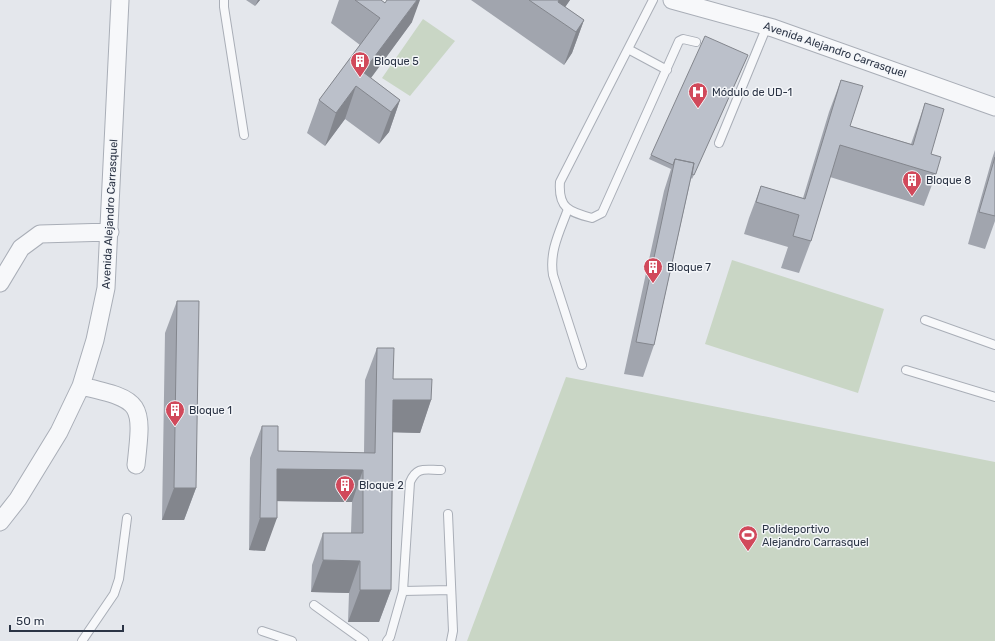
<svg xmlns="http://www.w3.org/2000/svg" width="995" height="641" viewBox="0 0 995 641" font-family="Rubik,sans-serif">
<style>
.green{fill:#c9d6c5}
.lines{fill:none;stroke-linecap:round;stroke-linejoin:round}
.lane-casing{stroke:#a9aeb7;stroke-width:10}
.street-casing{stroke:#a9aeb7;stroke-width:19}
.lane{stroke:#f7f8fa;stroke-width:8}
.street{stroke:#f7f8fa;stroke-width:17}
.wall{fill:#a1a5ae}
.shaded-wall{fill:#83868d}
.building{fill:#bbc0ca;stroke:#83868d}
.labels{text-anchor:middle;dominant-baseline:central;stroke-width:3;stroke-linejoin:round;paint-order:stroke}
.street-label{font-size:11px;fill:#2b3445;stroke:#f4f6f9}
.poi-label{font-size:11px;fill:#2b3445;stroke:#f4f6f9;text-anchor:start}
</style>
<rect width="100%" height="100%" fill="#e4e7ec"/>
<path class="green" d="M 423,19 L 455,41 L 410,96 L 382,78 Z
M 732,260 L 884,309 L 858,393 L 705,344 Z
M 566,377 L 995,462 L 995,641 L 467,641 Z"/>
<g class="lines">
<defs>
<path id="lane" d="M 224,0 L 224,7 L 244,135
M 653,0 L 560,182 C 558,208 569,212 592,218 L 602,213 L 679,41 L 683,39 L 696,42
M 628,49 L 667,70
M 719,143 L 767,26
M 568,209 C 560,231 549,251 553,275 L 582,365
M 925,320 L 995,345
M 906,370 L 995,397
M 448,514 L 453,631 L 451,641
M 403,591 L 451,590
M 314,605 L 364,641
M 262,631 L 292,641
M 82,641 L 114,594 L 119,579 L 127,518
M 387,641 L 390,637 L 403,591 L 410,482 C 417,466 425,470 441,470"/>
<path id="street" d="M 672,0 L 773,28 L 995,107
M 0,283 L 21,248 L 40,234 L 110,232
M 81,386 C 143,400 143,403 136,465
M 0,522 L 18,499 L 59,432 L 81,386 L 95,340 L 106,288 L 120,0"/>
</defs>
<use href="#lane" class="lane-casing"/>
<use href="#street" class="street-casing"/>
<use href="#lane" class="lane"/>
<use href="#street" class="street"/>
</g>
<path class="wall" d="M 246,0 L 260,0 L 255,6 Z
M 339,0 L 381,0 L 412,22 L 371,78 L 400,100 L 389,132 L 379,144 L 345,119 L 325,146 L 307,133 L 319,100 L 360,45 L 331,23 Z
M 471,0 L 570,0 L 565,7 L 584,20 L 572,53 L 564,65 Z
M 748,55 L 692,179 L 691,178 L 654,345 L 643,377 L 624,374 L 664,191 L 671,169 L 649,159 L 651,155 Z
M 841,80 L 850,126 L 911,144 L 925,103 L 931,154 L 936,174 L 924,206 L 830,177 L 811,241 L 799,273 L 781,268 L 788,247 L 744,234 L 749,218 L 761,186 L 803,198 L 829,112 Z
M 995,150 L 995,221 L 985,249 L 968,244 L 992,159 Z
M 177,301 L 196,488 L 184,520 L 162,520 L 165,333 Z
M 377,348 L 393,379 L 431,400 L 420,433 L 393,432 L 391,590 L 379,622 L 348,622 L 349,593 L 311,592 L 312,565 L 323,533 L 351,533 L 352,502 L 277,501 L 265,551 L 249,550 L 250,458 L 262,426 L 278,451 L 364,453 L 365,380 Z"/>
<path class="shaded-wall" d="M 258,0 L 260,0 L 255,6 Z
M 417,0 L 420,0 L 412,22 L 362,90 L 363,72 Z
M 559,0 L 570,0 L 557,19 L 558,2 Z
M 584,20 L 572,53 L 564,65 L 576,32 Z
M 356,86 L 345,119 L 325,146 L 336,113 Z
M 400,100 L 389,132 L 379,144 L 391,112 Z
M 393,400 L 431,400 L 420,433 L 381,432 Z
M 277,469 L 363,470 L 352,502 L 266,501 Z
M 174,488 L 196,488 L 184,520 L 162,520 Z
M 260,518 L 277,518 L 265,551 L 249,550 Z
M 323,560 L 360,561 L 349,593 L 311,592 Z
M 360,590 L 391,590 L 379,622 L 348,622 Z"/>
<path class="building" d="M 355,0 L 381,0 L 385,3 L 387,0 L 417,0 L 363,72 L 400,100 L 391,112 L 356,86 L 336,113 L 319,100 L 380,18 Z
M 529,0 L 559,0 L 558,2 L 584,20 L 576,32 Z
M 705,36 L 748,55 L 694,175 L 692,174 L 694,163 L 675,159 L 673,165 L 651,155 Z
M 841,80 L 863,86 L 850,126 L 913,145 L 925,103 L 944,109 L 931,154 L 941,157 L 936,174 L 840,145 L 811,241 L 793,236 L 799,215 L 756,202 L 761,186 L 805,199 Z
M 995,157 L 995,216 L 979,212 Z
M 675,159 L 694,163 L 654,345 L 636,342 Z
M 177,301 L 199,301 L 196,488 L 174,488 Z
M 377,348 L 394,348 L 393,379 L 432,379 L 431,400 L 393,400 L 391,590 L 360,590 L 360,561 L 323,560 L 323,533 L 363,533 L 363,470 L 277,469 L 277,518 L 260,518 L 262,426 L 278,426 L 278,451 L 375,453 Z"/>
<defs>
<symbol id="building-pin" viewBox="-11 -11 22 30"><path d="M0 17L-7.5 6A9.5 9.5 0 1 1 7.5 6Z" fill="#d1495b" stroke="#f4f6f9"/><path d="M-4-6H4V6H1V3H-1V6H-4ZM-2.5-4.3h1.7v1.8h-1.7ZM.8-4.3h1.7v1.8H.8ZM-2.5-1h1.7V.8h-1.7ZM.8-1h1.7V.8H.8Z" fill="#fff"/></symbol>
<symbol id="hospital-pin" viewBox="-11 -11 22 30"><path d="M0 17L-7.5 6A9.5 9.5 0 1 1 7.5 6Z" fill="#d1495b" stroke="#f4f6f9"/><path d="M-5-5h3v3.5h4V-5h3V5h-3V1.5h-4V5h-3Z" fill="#fff"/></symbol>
<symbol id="stadium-pin" viewBox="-11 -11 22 30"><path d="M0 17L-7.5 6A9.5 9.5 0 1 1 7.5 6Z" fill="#d1495b" stroke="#f4f6f9"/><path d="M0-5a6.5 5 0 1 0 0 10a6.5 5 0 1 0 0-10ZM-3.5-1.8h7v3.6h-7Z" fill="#fff"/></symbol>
</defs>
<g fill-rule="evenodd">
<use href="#building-pin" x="349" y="50" width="22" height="30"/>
<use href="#hospital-pin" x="687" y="81" width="22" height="30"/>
<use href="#building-pin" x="901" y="169" width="22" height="30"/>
<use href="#building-pin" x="642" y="256" width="22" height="30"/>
<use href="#building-pin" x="164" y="399" width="22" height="30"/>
<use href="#building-pin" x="334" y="474" width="22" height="30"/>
<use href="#stadium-pin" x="737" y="524" width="22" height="30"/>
</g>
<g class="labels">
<g class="street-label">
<text transform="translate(835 50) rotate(19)">Avenida Alejandro Carrasquel</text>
<text transform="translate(110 214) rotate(-87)">Avenida Alejandro Carrasquel</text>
</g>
<g class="poi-label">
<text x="374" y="61">Bloque 5</text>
<text x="712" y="92">Módulo de UD-1</text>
<text x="926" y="180">Bloque 8</text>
<text x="667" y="267">Bloque 7</text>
<text x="189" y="410">Bloque 1</text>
<text x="359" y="485">Bloque 2</text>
<text x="762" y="529">Polideportivo<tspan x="762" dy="13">Alejandro Carrasquel</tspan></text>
</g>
</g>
<path d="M10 625v6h113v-6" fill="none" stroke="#2b3445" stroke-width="2"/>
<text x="16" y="625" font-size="12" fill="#2b3445" stroke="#f4f6f9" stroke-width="3" paint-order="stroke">50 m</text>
</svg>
